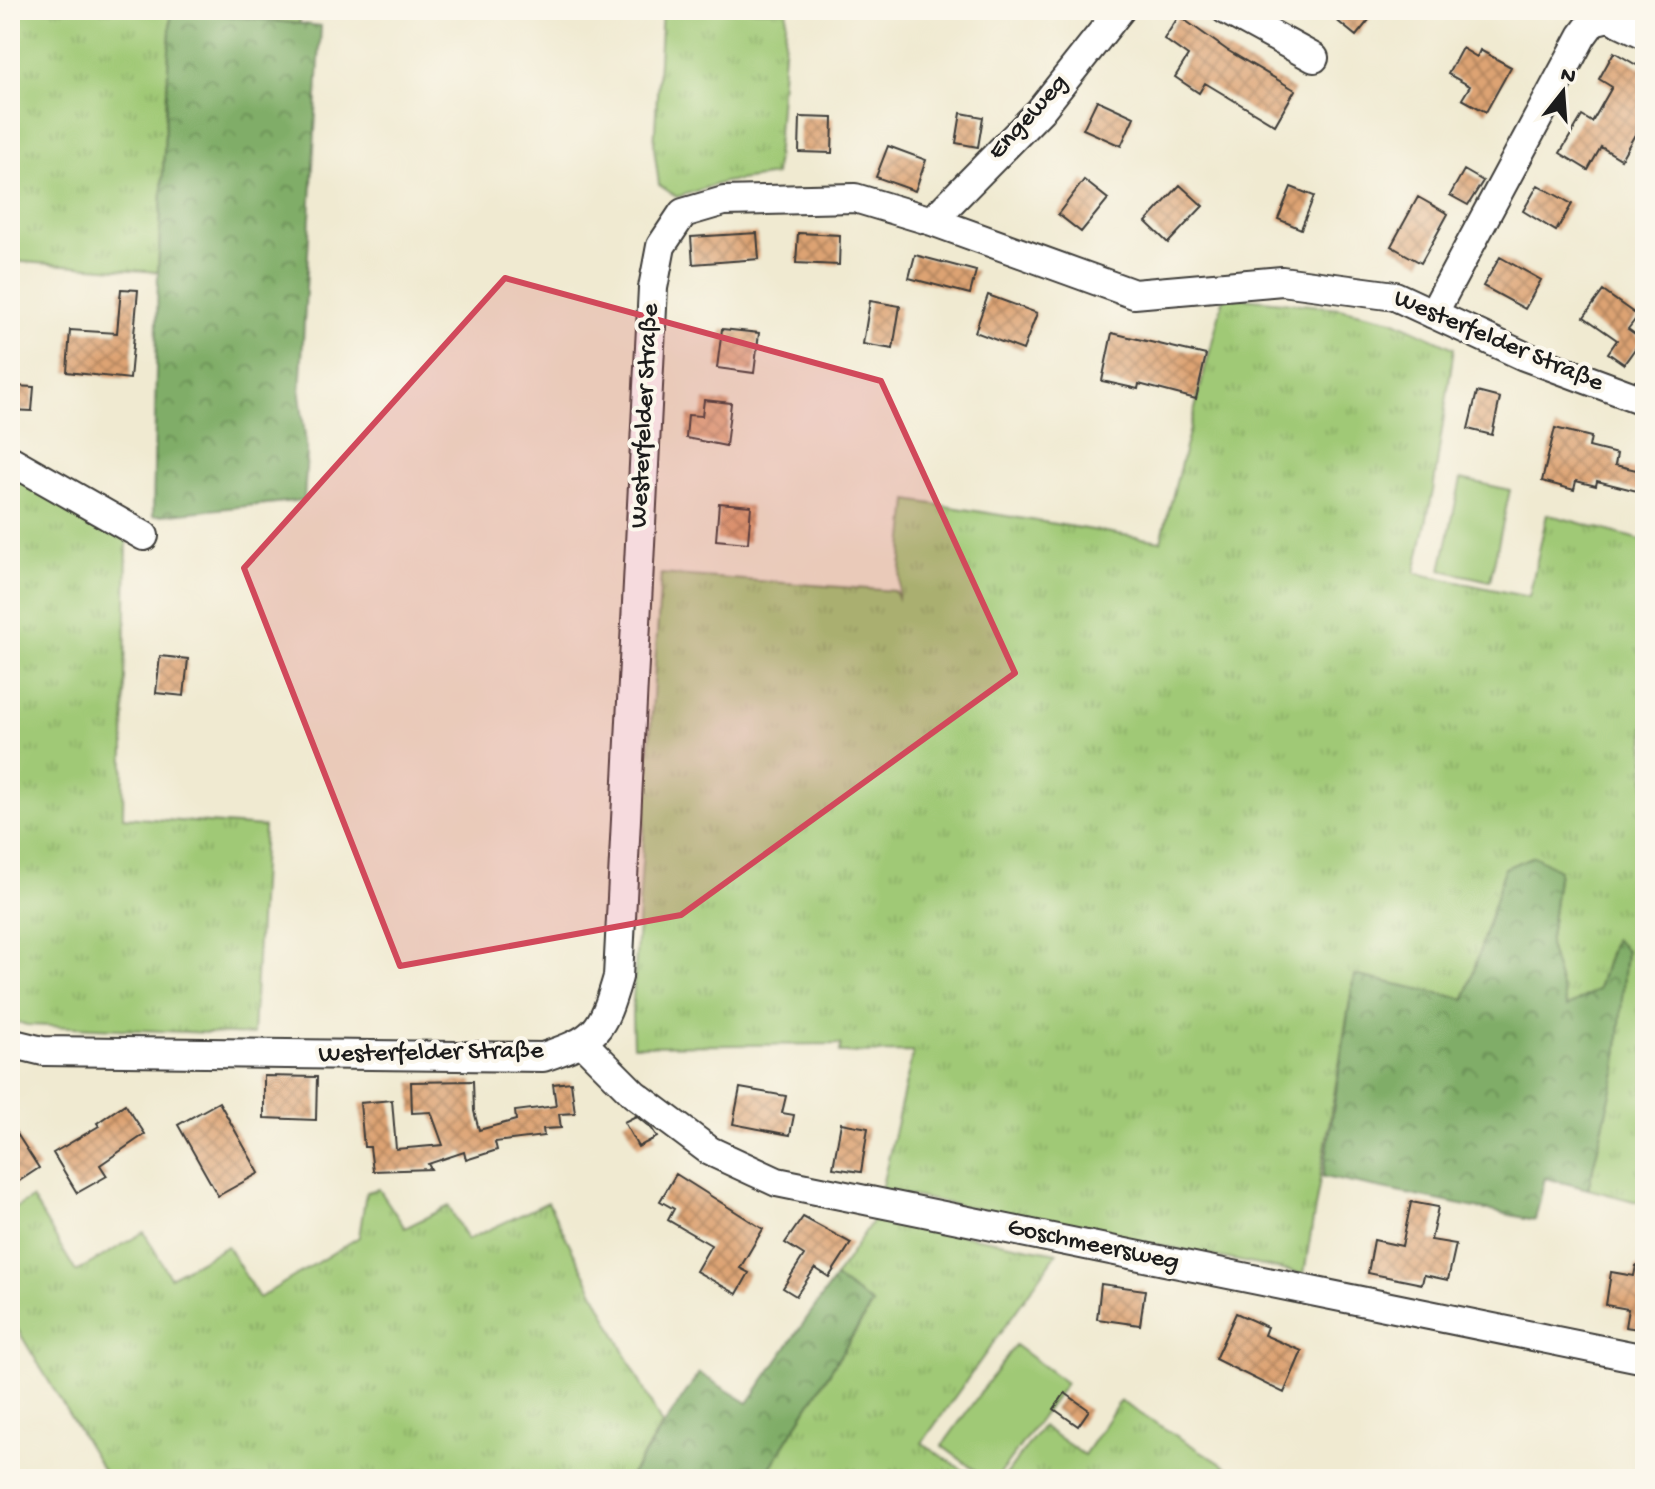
<svg xmlns="http://www.w3.org/2000/svg" width="1655" height="1489" viewBox="0 0 1655 1489" font-family="'Gochi Hand',sans-serif">
<style>
.grass{fill:url(#grass-tufts);stroke:#5e7249;stroke-width:2}
.forest{fill:url(#forest-crowns);stroke:#4e6442;stroke-width:2}
.park{fill:#a0c976;stroke:#5e7249;stroke-width:2}
.building{fill:url(#building-cross-hatch)}
.lines{fill:none;stroke-linecap:round;stroke-linejoin:round}
.minor-casing{stroke:#3c3b37;stroke-width:32}
.minor{stroke:#fff;stroke-width:28}
.marked{fill:#d1495b;fill-opacity:0.2;stroke:#d1495b;stroke-width:6;stroke-linejoin:round}
.labels{text-anchor:middle;dominant-baseline:central;stroke-width:8;stroke-linejoin:round;paint-order:stroke}
.street-label{font-size:26px;fill:#1c1c1c;stroke:#fbf7ec}
</style>
<defs>
<pattern id="grass-tufts" width="24" height="20" patternUnits="userSpaceOnUse" patternTransform="scale(2)"><rect width="24" height="20" fill="#a0c976"/><path d="M3 7l-1-3M5 7V3M7 7l1-3M15 17l-1-3M17 17v-4M19 17l1-3" fill="none" stroke="#89ac66"/></pattern>
<pattern id="forest-crowns" width="20" height="18" patternUnits="userSpaceOnUse" patternTransform="scale(2)"><rect width="20" height="18" fill="#80ad67"/><path d="M2 6a3 3 0 1 1 6 0M12 15a3 3 0 1 1 6 0" fill="none" stroke="#688c54"/></pattern>
<pattern id="building-cross-hatch" width="8" height="8" patternUnits="userSpaceOnUse" patternTransform="scale(2)"><rect width="8" height="8" fill="#dda373"/><path d="M0 0l8 8M0 8l8-8" fill="none" stroke="#b2845e"/></pattern>
</defs>
<rect width="100%" height="100%" fill="#fbf7ec"/>
<filter id="ink" filterUnits="userSpaceOnUse"><feTurbulence type="fractalNoise" baseFrequency=".0125" numOctaves="2"/><feDisplacementMap in="SourceGraphic" scale="16" xChannelSelector="R" yChannelSelector="G"/><feConvolveMatrix kernelMatrix="1 2 1 2 8 2 1 2 1" color-interpolation-filters="sRGB"/></filter>
<filter id="wash" filterUnits="userSpaceOnUse"><feTurbulence type="fractalNoise" baseFrequency=".006" numOctaves="4" result="noise"/><feDisplacementMap in="SourceGraphic" scale="32" xChannelSelector="R" yChannelSelector="G"/><feGaussianBlur stdDeviation="1.8" result="paint"/><feColorMatrix in="noise" values="0 0 0 0 0 0 0 0 0 0 0 0 0 0 0 0 0 1.4 0 .05"/><feComposite in="paint" operator="in"/></filter>
<g filter="url(#wash)">
<rect width="100%" height="100%" fill="#f0ead1"/>
<path class="grass" d="M 10,10 L 171,10 L 158,272 L 10,261 Z
M 191,10 L 300,10 L 299,24 Z
M 662,10 L 787,10 L 775,175 L 724,182 L 677,197 L 659,185 L 654,147 Z
M 1224,296 L 1339,308 L 1393,320 L 1454,348 L 1433,491 L 1415,573 L 1529,597 L 1547,514 L 1645,541 L 1645,1204 L 1588,1189 L 1616,1072 L 1626,950 L 1613,940 L 1598,989 L 1567,1008 L 1549,945 L 1559,870 L 1505,869 L 1465,999 L 1354,976 L 1304,1274 L 881,1190 L 913,1052 L 840,1053 L 841,1044 L 633,1046 L 632,1015 L 661,574 L 895,591 L 898,598 L 908,500 L 1161,541 Z
M 10,474 L 127,541 L 123,817 L 264,827 L 253,1035 L 27,1025 L 10,1020 Z
M 379,1189 L 405,1228 L 449,1206 L 467,1240 L 548,1202 L 662,1425 L 628,1479 L 108,1479 L 10,1317 L 10,1211 L 32,1198 L 76,1272 L 144,1232 L 170,1277 L 227,1246 L 259,1298 L 359,1237 L 366,1192 Z
M 874,1218 L 1057,1253 L 922,1443 L 976,1479 L 763,1479 L 872,1305 L 835,1278 Z
M 1120,1401 L 1246,1479 L 1003,1479 L 1042,1426 L 1084,1455 Z"/>
<path class="forest" d="M 171,10 L 321,26 L 300,394 L 307,453 L 304,500 L 153,516 L 158,272 Z
M 1534,856 L 1559,870 L 1549,945 L 1567,1007 L 1598,989 L 1614,939 L 1626,950 L 1616,1072 L 1588,1189 L 1545,1178 L 1535,1220 L 1323,1177 L 1354,975 L 1465,999 L 1505,868 Z
M 835,1278 L 872,1304 L 763,1479 L 628,1479 L 699,1373 L 748,1403 Z"/>
<path class="park" d="M 1461,479 L 1510,490 L 1490,581 L 1441,570 Z
M 1015,1345 L 1066,1383 L 996,1479 L 987,1479 L 942,1446 Z"/>
<g id="blocks">
<path class="building" d="M 1324,10 L 1377,10 L 1356,36 Z
M 1179,16 L 1227,50 L 1295,90 L 1275,125 L 1205,83 L 1199,93 L 1175,77 L 1188,56 L 1164,39 Z
M 1462,48 L 1477,57 L 1480,50 L 1511,67 L 1486,112 L 1462,99 L 1470,86 L 1448,74 Z
M 1614,52 L 1645,70 L 1645,117 L 1621,159 L 1601,147 L 1588,170 L 1560,153 L 1582,116 L 1592,122 L 1612,87 L 1599,79 Z
M 1097,100 L 1134,117 L 1121,146 L 1083,129 Z
M 961,113 L 983,117 L 978,147 L 956,143 Z
M 800,117 L 833,118 L 832,153 L 799,152 Z
M 888,146 L 926,160 L 915,191 L 876,177 Z
M 1464,170 L 1483,181 L 1468,205 L 1450,195 Z
M 1084,180 L 1108,199 L 1081,232 L 1058,214 Z
M 1180,185 L 1203,206 L 1168,243 L 1146,222 Z
M 1538,185 L 1572,204 L 1556,231 L 1523,211 Z
M 1291,187 L 1314,196 L 1301,229 L 1278,219 Z
M 1418,197 L 1448,214 L 1421,263 L 1391,246 Z
M 757,233 L 759,259 L 693,264 L 691,237 Z
M 798,233 L 840,235 L 839,265 L 796,263 Z
M 915,255 L 976,271 L 970,294 L 909,278 Z
M 1500,257 L 1541,280 L 1525,309 L 1483,286 Z
M 121,289 L 138,290 L 130,379 L 67,372 L 70,330 L 117,333 Z
M 1603,291 L 1638,316 L 1628,329 L 1642,339 L 1624,364 L 1608,353 L 1617,340 L 1584,317 Z
M 988,295 L 1037,313 L 1023,350 L 975,332 Z
M 870,301 L 900,306 L 893,349 L 863,344 Z
M 722,329 L 759,333 L 754,373 L 717,368 Z
M 1112,333 L 1206,355 L 1196,399 L 1139,384 L 1138,389 L 1102,381 Z
M 13,386 L 34,387 L 32,411 L 11,410 Z
M 1477,392 L 1500,398 L 1492,435 L 1468,429 Z
M 704,400 L 731,403 L 726,446 L 686,438 L 688,415 L 702,416 Z
M 1555,428 L 1591,437 L 1589,447 L 1617,454 L 1615,465 L 1645,472 L 1645,493 L 1597,481 L 1596,486 L 1576,481 L 1574,490 L 1542,481 Z
M 719,503 L 751,506 L 748,543 L 716,540 Z
M 160,656 L 188,659 L 184,696 L 156,693 Z
M 264,1076 L 317,1077 L 316,1120 L 264,1118 Z
M 473,1081 L 474,1111 L 479,1130 L 516,1120 L 515,1111 L 556,1106 L 553,1084 L 571,1082 L 575,1113 L 559,1114 L 561,1128 L 543,1129 L 544,1136 L 495,1142 L 497,1150 L 466,1160 L 464,1152 L 428,1164 L 431,1169 L 373,1171 L 370,1147 L 364,1147 L 360,1103 L 392,1100 L 396,1149 L 443,1145 L 431,1112 L 412,1113 L 411,1082 Z
M 740,1088 L 786,1096 L 782,1113 L 794,1115 L 790,1135 L 733,1124 Z
M 219,1102 L 259,1173 L 218,1196 L 178,1125 Z
M 125,1104 L 145,1134 L 100,1165 L 107,1176 L 77,1193 L 53,1153 L 99,1126 L 97,1123 Z
M 636,1116 L 652,1129 L 657,1137 L 638,1147 L 624,1122 Z
M 10,1123 L 39,1168 L 10,1187 Z
M 841,1123 L 868,1128 L 861,1172 L 833,1168 Z
M 676,1174 L 763,1229 L 740,1268 L 749,1273 L 737,1294 L 696,1271 L 711,1245 L 668,1220 L 674,1209 L 660,1201 Z
M 1411,1202 L 1438,1207 L 1431,1240 L 1456,1244 L 1448,1280 L 1424,1275 L 1422,1284 L 1368,1273 L 1374,1240 L 1402,1246 Z
M 803,1217 L 851,1243 L 829,1277 L 815,1268 L 796,1296 L 783,1288 L 804,1255 L 785,1243 Z
M 1636,1266 L 1645,1266 L 1645,1330 L 1625,1327 L 1628,1309 L 1606,1305 L 1611,1272 L 1634,1276 Z
M 1101,1284 L 1145,1290 L 1140,1325 L 1097,1319 Z
M 1236,1313 L 1267,1327 L 1264,1335 L 1302,1351 L 1284,1393 L 1215,1359 Z
M 1065,1393 L 1089,1410 L 1078,1426 L 1054,1409 Z"/>
</g>
</g>
<g filter="url(#ink)">
<use href="#blocks" fill-opacity="0" stroke="#3c3b37" stroke-width="2"/>
<g class="lines">
<defs>
<path id="minor" d="M 1226,10 L 1314,58
M 932,221 L 1040,111 L 1120,10
M 1433,314 L 1582,36 L 1593,21 L 1609,17 L 1645,34
M 10,460 L 144,536
M 10,1043 L 43,1051 L 543,1057 C 597,1039 602,1032 618,977 L 653,288 L 661,246 L 683,213 L 724,201 L 855,198 L 932,221 L 1134,294 L 1282,281 L 1395,296 L 1524,356 L 1645,401
M 583,1043 L 634,1094 L 710,1151 L 777,1182 L 1645,1359"/>
</defs>
<use href="#minor" class="minor-casing"/>
<use href="#minor" class="minor"/>
</g>
</g>
<path class="marked" d="M 505,278 L 881,381 L 1015,673 L 681,915 L 400,966 L 244,568 Z"/>
<g class="labels">
<g class="street-label">
<text transform="translate(1029 118) rotate(-48)">Engeweg</text>
<text transform="translate(1498 342) rotate(23)">Westerfelder Straße</text>
<text transform="translate(646 416) rotate(-87)">Westerfelder Straße</text>
<text transform="translate(431 1054) rotate(-1)">Westerfelder Straße</text>
<text transform="translate(1093 1246) rotate(12)">Goschmeersweg</text>
</g>
</g>
<rect width="1655" height="1489" fill="none" stroke="#fbf7ec" stroke-width="40"/>
<g transform="translate(1563 92) rotate(17)" stroke="#fbf7ec" stroke-width="6" paint-order="stroke">
<path d="M0-6L14 30L0 20L-14 30Z" fill="#1c1c1c"/>
<text y="-12" font-size="22" font-weight="bold" text-anchor="middle" fill="#1c1c1c">N</text>
</g>
</svg>
